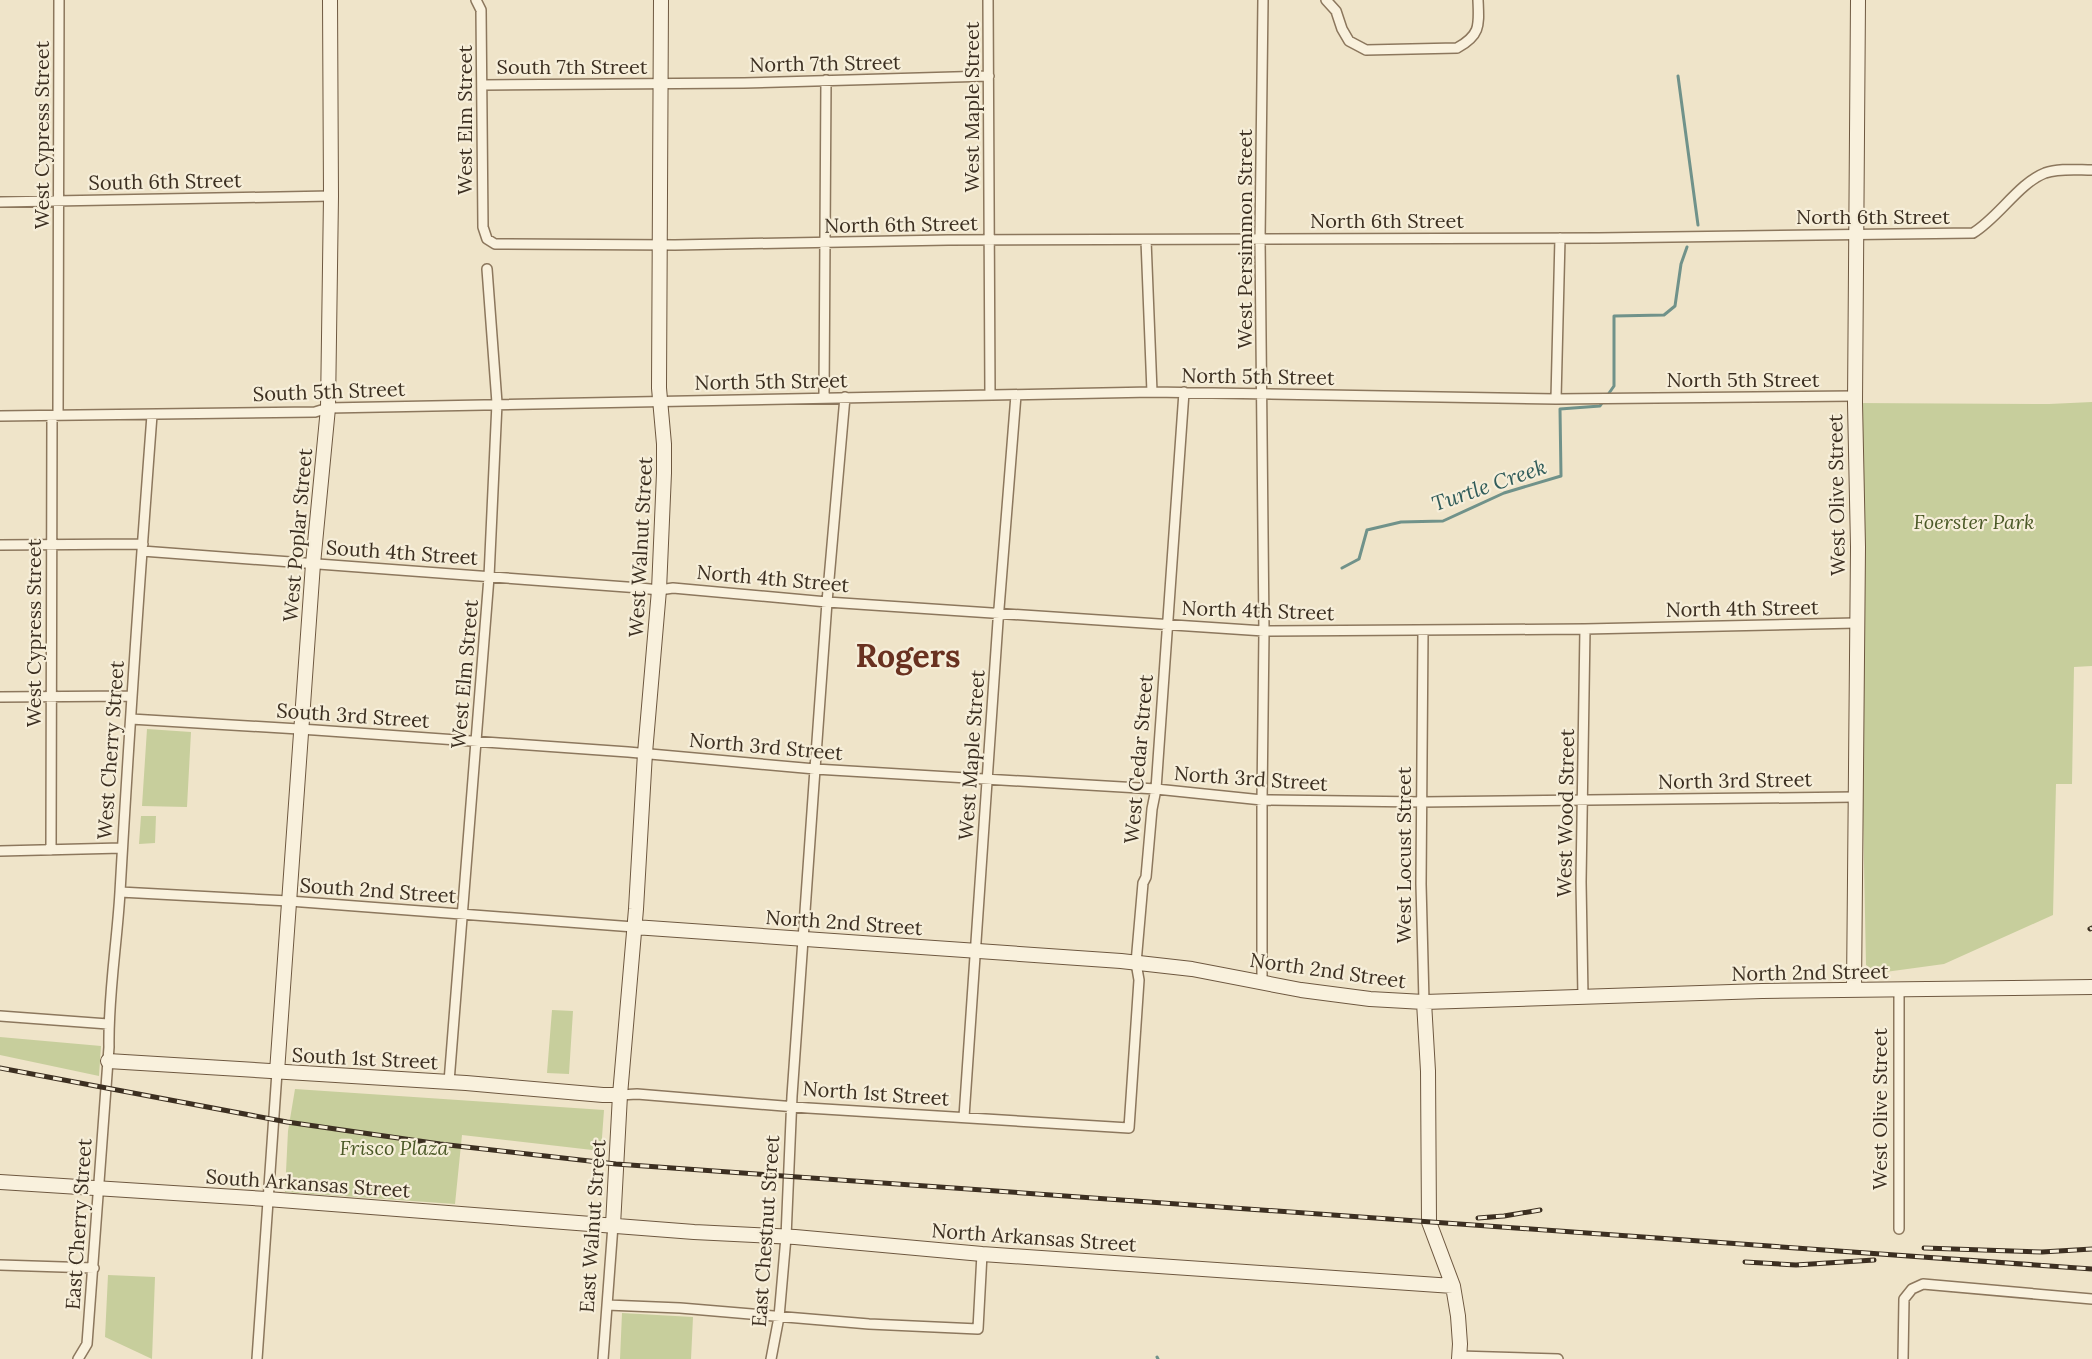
<svg xmlns="http://www.w3.org/2000/svg" width="2092" height="1359" viewBox="0 0 2092 1359" font-family="Lora,serif">
<style>
.green{fill:#c7ce9c}
.lines{fill:none;stroke-linecap:round;stroke-linejoin:round}
.stream{stroke:#70928a;stroke-width:3}
.street-casing{stroke:#8c775d;stroke-width:12}
.secondary-casing{stroke:#6e5840;stroke-width:16}
.street{stroke:#f9f1dd;stroke-width:9}
.secondary{stroke:#f9f1dd;stroke-width:14}
.rail-casing{stroke:#3c2f21;stroke-width:5}
.rail{stroke:#f6eed9;stroke-width:3;stroke-dasharray:9;stroke-linecap:butt}
.labels{text-anchor:middle;dominant-baseline:central;stroke-width:4.5;stroke-linejoin:round;paint-order:stroke}
.street-label{font-size:20px;fill:#3c2f21;stroke:#f6eed9}
.park-label{font-size:20px;font-style:italic;fill:#4b5927;stroke:#f6eed9}
.water-label{font-size:21px;font-style:italic;fill:#305c5a;stroke:#f6eed9}
.town-label{font-size:32px;font-weight:bold;fill:#693120;stroke:#f6eed9}
</style>
<rect width="100%" height="100%" fill="#efe4c9"/>
<path class="green" d="M 2092,402 L 2092,666 L 2074,667 L 2072,784 L 2056,784 L 2053,915 L 1944,964 L 1878,973 L 1866,965 L 1855,403 L 2049,404 Z
M 147,729 L 191,732 L 187,807 L 142,806 Z
M 141,816 L 156,816 L 155,843 L 139,844 Z
M 552,1010 L 573,1011 L 569,1074 L 547,1073 Z
M 0,1037 L 101,1046 L 99,1076 L 0,1055 Z
M 295,1089 L 604,1110 L 601,1151 L 462,1135 L 455,1204 L 285,1192 L 288,1131 Z
M 108,1275 L 155,1277 L 152,1359 L 105,1337 Z
M 622,1313 L 693,1317 L 691,1359 L 620,1359 Z"/>
<g class="lines">
<path class="stream" d="M 1678,76 L 1698,225
M 1342,568 L 1359,559 L 1367,530 L 1401,522 L 1443,521 L 1504,493 L 1561,476 L 1560,409 L 1600,406 L 1614,386 L 1614,316 L 1664,315 L 1675,306 L 1681,264 L 1687,247
M 1157,1357 L 1158,1359"/>
<defs>
<path id="street" d="M 476,0 L 481,10 L 483,227 L 487,239 L 495,244 L 675,245 L 948,240 L 1599,238 L 1973,233 C 1998,218 2019,183 2045,173 C 2059,168 2077,170 2092,170
M 988,0 L 990,395
M 1326,0 L 1336,11 L 1342,29 L 1349,41 L 1366,50 L 1457,48 C 1481,35 1479,25 1478,0
M 483,85 L 744,83 L 989,76
M 0,202 L 331,196
M 1146,240 L 1152,392
M 824,397 L 826,80
M 1556,399 L 1560,238
M 58,415 L 59,0
M 0,416 L 315,412 L 328,408 L 1152,392 L 1556,399 L 1855,396
M 0,545 L 143,544
M 142,551 L 640,588 L 659,590 L 673,588 L 827,602 L 1264,631 L 1585,629 L 1856,623
M 1423,631 L 1421,884 L 1424,1002
M 0,697 L 131,696
M 131,719 L 315,730 L 628,752 L 815,769 L 1156,789 L 1262,800 L 1422,802 L 1855,797
M 51,850 L 52,416
M 0,851 L 122,848
M 120,892 L 289,901 L 634,927
M 1262,982 L 1262,800 L 1264,631 L 1260,239 L 1263,0
M 1583,997 L 1581,882 L 1585,629
M 0,1016 L 108,1024
M 449,1082 L 489,577 L 497,403 L 487,269
M 620,1095 L 637,1094 L 808,1108 L 1129,1128 L 1139,980 L 1136,963 L 1143,883 L 1146,877 L 1152,809 L 1156,789 L 1184,392
M 964,1117 L 998,621 L 1016,395
M 1899,1229 L 1899,990
M 0,1265 L 94,1268
M 607,1305 L 680,1308 L 869,1324 L 978,1329 L 982,1254
M 1459,1356 L 1558,1359
M 78,1359 L 87,1344 L 109,1047 C 108,995 117,944 120,892 C 129,733 140,574 152,415
M 257,1359 L 277,1072
M 603,1359 L 613,1225
M 771,1359 L 779,1317 L 786,1237 L 792,1096 L 815,769 L 827,602 L 845,397
M 1903,1359 L 1904,1299 L 1912,1289 L 1923,1284 L 2092,1299"/>
<path id="secondary" d="M 634,927 L 1121,961 L 1192,969 L 1301,990 L 1370,999 L 1424,1002 L 1762,991 L 2092,987
M 1854,990 L 1858,547 L 1855,403 L 1858,0
M 1424,1002 L 1428,1071 L 1429,1222 L 1453,1286 L 1458,1316 L 1460,1344 L 1459,1359
M 108,1061 L 466,1083 L 603,1095 L 620,1095
M 277,1072 L 313,564 L 328,408 L 331,196 L 330,0
M 0,1182 L 267,1199 L 694,1232 L 795,1237 L 982,1254 L 1453,1286
M 613,1225 L 620,1095 L 636,909 L 645,753 L 659,590 L 664,473 L 664,444 L 659,388 L 661,0"/>
</defs>
<use href="#street" class="street-casing"/>
<use href="#secondary" class="secondary-casing"/>
<use href="#street" class="street"/>
<use href="#secondary" class="secondary"/>
<defs>
<path id="rail" d="M 2090,929 L 2092,928
M 0,1068 L 287,1122 L 440,1144 L 616,1164 L 2092,1269
M 1478,1218 L 1504,1216 L 1540,1210
M 1924,1248 L 2042,1252 L 2092,1249
M 1745,1262 L 1796,1265 L 1874,1260"/>
</defs>
<use href="#rail" class="rail-casing"/>
<use href="#rail" class="rail"/>
</g>
<g class="labels">
<g class="street-label">
<text transform="translate(825 63) rotate(-1)">North 7th Street</text>
<text x="572" y="66">South 7th Street</text>
<text transform="translate(971 107) rotate(-90)">West Maple Street</text>
<text transform="translate(464 120) rotate(-90)">West Elm Street</text>
<text transform="translate(41 135) rotate(-90)">West Cypress Street</text>
<text transform="translate(165 181) rotate(-1)">South 6th Street</text>
<text x="1873" y="216">North 6th Street</text>
<text x="1387" y="220">North 6th Street</text>
<text transform="translate(901 224) rotate(-1)">North 6th Street</text>
<text transform="translate(1244 239) rotate(-90)">West Persimmon Street</text>
<text transform="translate(1258 376) rotate(1)">North 5th Street</text>
<text x="1743" y="379">North 5th Street</text>
<text transform="translate(771 381) rotate(-1)">North 5th Street</text>
<text transform="translate(329 391) rotate(-2)">South 5th Street</text>
<text transform="translate(1836 495) rotate(-91)">West Olive Street</text>
<text transform="translate(297 535) rotate(-85)">West Poplar Street</text>
<text transform="translate(640 547) rotate(-87)">West Walnut Street</text>
<text transform="translate(402 552) rotate(4)">South 4th Street</text>
<text transform="translate(773 578) rotate(5)">North 4th Street</text>
<text transform="translate(1742 608) rotate(-1)">North 4th Street</text>
<text transform="translate(1258 610) rotate(2)">North 4th Street</text>
<text transform="translate(33 633) rotate(-90)">West Cypress Street</text>
<text transform="translate(464 674) rotate(-85)">West Elm Street</text>
<text transform="translate(353 715) rotate(4)">South 3rd Street</text>
<text transform="translate(766 746) rotate(5)">North 3rd Street</text>
<text transform="translate(110 750) rotate(-86)">West Cherry Street</text>
<text transform="translate(971 755) rotate(-86)">West Maple Street</text>
<text transform="translate(1138 759) rotate(-85)">West Cedar Street</text>
<text transform="translate(1251 778) rotate(4)">North 3rd Street</text>
<text transform="translate(1735 780) rotate(-1)">North 3rd Street</text>
<text transform="translate(1565 813) rotate(-89)">West Wood Street</text>
<text transform="translate(1403 855) rotate(-90)">West Locust Street</text>
<text transform="translate(378 890) rotate(4)">South 2nd Street</text>
<text transform="translate(844 922) rotate(4)">North 2nd Street</text>
<text transform="translate(1328 970) rotate(8)">North 2nd Street</text>
<text transform="translate(1810 972) rotate(-1)">North 2nd Street</text>
<text transform="translate(365 1058) rotate(3)">South 1st Street</text>
<text transform="translate(876 1093) rotate(4)">North 1st Street</text>
<text transform="translate(1879 1109) rotate(-90)">West Olive Street</text>
<text transform="translate(308 1183) rotate(4)">South Arkansas Street</text>
<text transform="translate(78 1224) rotate(-86)">East Cherry Street</text>
<text transform="translate(592 1226) rotate(-86)">East Walnut Street</text>
<text transform="translate(765 1231) rotate(-86)">East Chestnut Street</text>
<text transform="translate(1034 1237) rotate(4)">North Arkansas Street</text>
</g>
<g class="park-label">
<text x="1974" y="521">Foerster Park</text>
<text x="394" y="1147">Frisco Plaza</text>
</g>
<g class="water-label">
<text transform="translate(1489 485) rotate(-19)">Turtle Creek</text>
</g>
<g class="town-label">
<text x="908" y="655">Rogers</text>
</g>
</g>
</svg>
